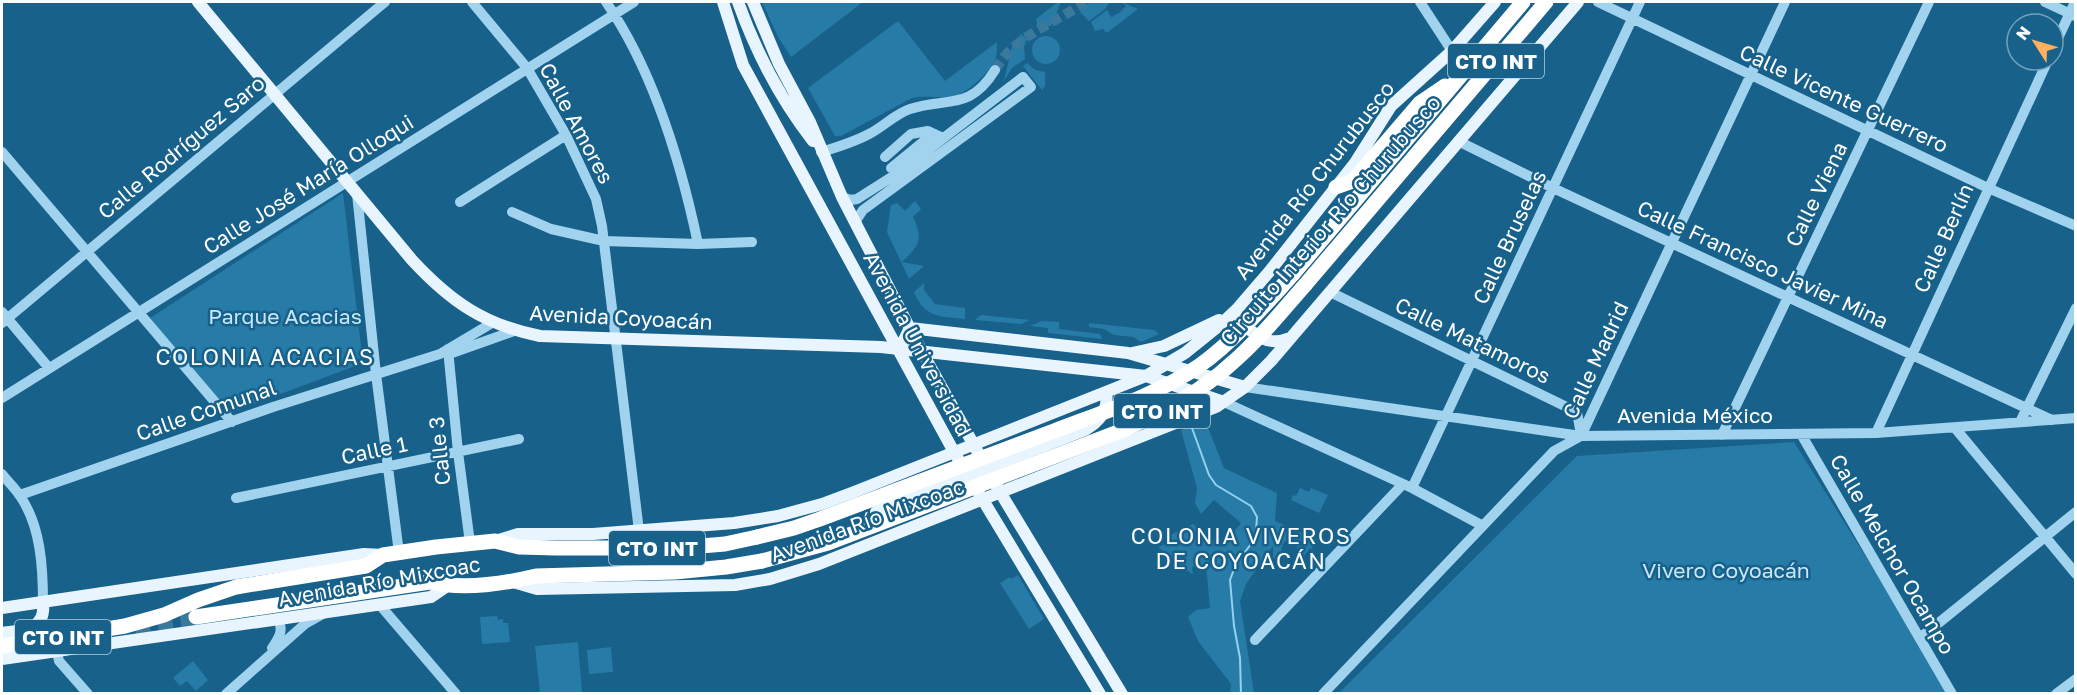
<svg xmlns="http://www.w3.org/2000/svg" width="2077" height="695" viewBox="0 0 2077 695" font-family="'Golos Text',sans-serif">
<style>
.green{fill:#277ba7}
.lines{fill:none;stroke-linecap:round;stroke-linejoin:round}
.stream{stroke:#93d1f1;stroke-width:2}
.minor-tunnel{stroke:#3a799c;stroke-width:10;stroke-dasharray:10 5;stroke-linecap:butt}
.highway-tunnel{stroke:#3a799c;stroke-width:15;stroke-dasharray:15 8;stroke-linecap:butt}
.minor{stroke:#a1d3ee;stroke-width:10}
.major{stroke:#e8f5ff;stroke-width:12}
.highway{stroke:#fff;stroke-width:15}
.highway-bridge{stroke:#fff;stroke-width:15}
.labels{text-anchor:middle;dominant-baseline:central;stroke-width:5;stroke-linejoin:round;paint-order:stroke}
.shield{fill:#17618b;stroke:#b9d0dc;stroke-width:1.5}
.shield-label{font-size:20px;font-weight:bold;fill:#fff}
.street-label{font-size:21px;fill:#fff;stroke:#17618b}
.park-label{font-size:21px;fill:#c7e8fa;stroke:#17618b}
.neighbourhood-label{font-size:22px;letter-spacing:1.5px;fill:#fff;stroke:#17618b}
</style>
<rect width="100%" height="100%" fill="#17618b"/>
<path class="green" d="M 762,2 L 863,2 L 791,57 L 778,37 Z
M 1058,2 L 1061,2 L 1051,26 L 1038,27 L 1036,19 Z
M 1089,2 L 1110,2 L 1105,9 L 1089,21 L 1080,12 Z
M 1122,2 L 1138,9 L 1108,32 L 1105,32 L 1104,29 L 1095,31 L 1091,22 L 1107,10 L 1111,17 L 1119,13 L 1126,6 Z
M 898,21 L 945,81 L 997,42 C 997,47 997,52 996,57 C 992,71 966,95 951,97 C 938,98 925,95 912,98 L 841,136 L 835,136 L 808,88 Z
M 1021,34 L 1027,39 L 1024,47 L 1025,59 L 1012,68 L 1004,81 L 1012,46 Z
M1032 50a14 14 0 1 1 28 0a14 14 0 1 1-28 0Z
M 1027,63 L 1035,70 L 1045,72 L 1045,86 L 1042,90 L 1023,66 Z
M 343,193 L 363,363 L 230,413 L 150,318 Z
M 915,201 L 921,209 L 913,217 C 924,239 919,246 902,262 L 924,266 L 909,279 L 887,232 L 891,205 L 897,203 L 905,211 Z
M 924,283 L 924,290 L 935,304 L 965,308 L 965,319 C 939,316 925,318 914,292 Z
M 981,315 L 1030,320 L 1021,324 L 975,320 Z
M 1041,321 L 1059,322 L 1059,329 L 1100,334 L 1102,339 L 1048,333 L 1048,328 L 1030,326 Z
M 1089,323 L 1154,330 L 1159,334 L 1141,342 L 1133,337 L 1114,335 L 1104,329 L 1089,327 Z
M 1205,420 L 1224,468 L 1277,493 L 1275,521 L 1316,539 L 1312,549 L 1310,548 L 1302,558 L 1293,538 L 1284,542 L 1281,549 L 1283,550 L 1278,560 L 1273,558 L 1273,546 L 1246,584 L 1240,601 L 1254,693 L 1230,693 L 1231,684 L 1198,641 L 1188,617 L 1196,610 L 1210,608 L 1206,565 L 1192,567 L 1193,575 L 1158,547 L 1172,541 L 1170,535 L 1193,524 L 1221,547 L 1241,523 L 1214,500 L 1201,514 L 1195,503 L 1197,488 L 1181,430 Z
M 1794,442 L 1918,640 L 1948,694 L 1338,694 L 1577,456 Z
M 1300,488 L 1309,492 L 1311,488 L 1328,495 L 1319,513 L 1291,500 L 1293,495 L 1296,496 Z
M 1018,575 L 1044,619 L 1029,629 L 1000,583 L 1010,577 L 1011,579 Z
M 497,616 L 498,620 L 503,619 L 503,623 L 508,623 L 510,642 L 482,644 L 480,617 Z
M 578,642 L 582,693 L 540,693 L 535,646 Z
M 611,647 L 613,672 L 589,674 L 587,650 Z
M 193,661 L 208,680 L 196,691 L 187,681 L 180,686 L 173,678 Z"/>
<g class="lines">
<path class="stream" d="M 1192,428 L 1209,475 L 1216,485 L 1251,506 L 1257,517 L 1256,531 L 1251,544 L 1236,564 L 1230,580 L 1234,626 L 1240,658 L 1241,694"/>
<path class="minor-tunnel" d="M 995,70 C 1015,35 1054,24 1085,2"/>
<path class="highway-tunnel" d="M 135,628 L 196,617"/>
<path class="minor" d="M 472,2 L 527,68 L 566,135 L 596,199 L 602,226 L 639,531
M 606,2 C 653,70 681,163 698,244
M 1420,2 L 1452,51
M 1598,2 L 1988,188 L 2076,226
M 2045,2 L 2075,16
M 2053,49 L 2075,2
M 1458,141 L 1553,188 L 2052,420
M 2,152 L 232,422
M 821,152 C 838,147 854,142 869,134 C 883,127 895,114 910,109 C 947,97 970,111 995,70
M 885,157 L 911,134 L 928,131 L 943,138
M 891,168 L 924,141 L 938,136
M 357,194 L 376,374 L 399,553
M 842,197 L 851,200 L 857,199 L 898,173 L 1023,77 L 1031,87 L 863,210 L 855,222
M 460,202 L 566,135
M 512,212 L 551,229 L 604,241 L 698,244 L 752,242
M 1330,292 L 1577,412 L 1581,435
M 2,312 L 49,368
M 2,323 L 385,2
M 448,349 L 458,452 L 470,543
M 452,353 L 514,331
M 1245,387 L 1581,436 L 1876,433 L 2076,418
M 2,398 L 634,2
M 1224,402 L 1412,488 L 1483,526
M 2020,422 L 2076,308
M 1955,428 L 2076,574
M 1876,433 L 2048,60
M 1801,434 L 1952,694
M 1722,435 L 1929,2
M 2,474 C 8,482 15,488 20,496 C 41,526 43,568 43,603
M 1412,488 L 1640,2
M 20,495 L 273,407 L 440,354 L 492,323
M 236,498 L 519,439
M 379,604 L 456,694
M 1920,638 L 2076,512
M 1255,640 L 1403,484
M 272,648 C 279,638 284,630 278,619
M 57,652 L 59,661 L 88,694
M 226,694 L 305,624 L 323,614
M 1323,694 L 1554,451 L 1581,436 L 1785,2
M 2056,694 L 2076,679"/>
<path class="major" d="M 198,2 L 412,260 C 450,301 484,325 540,336 L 881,347 L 1146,376 L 1224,402
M 723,2 L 743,65 L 954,452 L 1100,694
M 738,2 C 756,52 780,99 813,141
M 753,2 L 779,64 L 810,122 L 842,197 L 922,352 L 1000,492 L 1122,694
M 1240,318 C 1253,336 1268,347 1290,338
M 899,350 L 910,328 L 1128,353 L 1245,387
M 1132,353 L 1164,346 L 1219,320
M 876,512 L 1085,430 C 1099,422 1109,410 1106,393
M 495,541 L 518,534 L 593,534 L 734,523 L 778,516 L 822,504 L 854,492 L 1146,376 L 1185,353 L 1221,324 L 1238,308 L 1269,272 L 1355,163 L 1391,106 L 1452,51 L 1495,2
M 513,582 L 537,589 L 735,585 L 770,579 L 819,564 L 1216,407 L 1245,387 L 1271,361 L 1578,2
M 2,608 L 364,554 L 383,555
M 2,633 C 22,630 46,631 43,603
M 2,659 L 431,597 L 447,586"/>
<path class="highway" d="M 1336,187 L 1353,181 L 1420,103 L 1445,86
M 1293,274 L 1523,2
M 1305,285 L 1546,2
M 196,617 L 430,582 C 463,590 503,584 536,576 L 675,572 L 726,567 L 762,561
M 2,646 L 125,626 L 164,615 L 198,600 L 236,587 L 366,566 L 383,555 L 436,547 L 495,541 L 519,547 L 556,548 L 676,548 L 725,544 L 757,537"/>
<path class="highway-bridge" d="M 757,537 L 794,528 L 820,519 C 898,490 976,461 1054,431 C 1103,412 1155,396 1199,366 C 1235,340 1263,307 1293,274
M 762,561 L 828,543 L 1126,429 C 1164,411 1201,392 1232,363 C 1259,340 1281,312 1305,285"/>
</g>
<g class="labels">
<g class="shield">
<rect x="1448" y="44" width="96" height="34" rx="4.5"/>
<rect x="1114" y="394" width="96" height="34" rx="4.5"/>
<rect x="609" y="531" width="96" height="34" rx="4.5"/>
<rect x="15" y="620" width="96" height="34" rx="4.5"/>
</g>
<g class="shield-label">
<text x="1496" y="61">CTO INT</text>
<text x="1162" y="411">CTO INT</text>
<text x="657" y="548">CTO INT</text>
<text x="63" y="637">CTO INT</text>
</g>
<g class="street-label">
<text transform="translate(1844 98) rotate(25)">Calle Vicente Guerrero</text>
<text transform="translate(577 123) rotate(62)">Calle Amores</text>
<text transform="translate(181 147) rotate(-40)">Calle Rodríguez Saro</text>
<text transform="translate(1314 180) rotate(-52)">Avenida Río Churubusco</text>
<text transform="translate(308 184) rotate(-32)">Calle José María Olloqui</text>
<text transform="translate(1816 194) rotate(-64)">Calle Viena</text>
<text transform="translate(1330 220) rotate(-49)">Circuito Interior Río Churubusco</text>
<text transform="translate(1509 237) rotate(-65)">Calle Bruselas</text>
<text transform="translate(1943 238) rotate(-66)">Calle Berlín</text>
<text transform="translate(1763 264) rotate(25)">Calle Francisco Javier Mina</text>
<text transform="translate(621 317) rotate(3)">Avenida Coyoacán</text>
<text transform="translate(1473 340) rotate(26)">Calle Matamoros</text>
<text transform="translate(918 344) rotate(62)">Avenida Universidad</text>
<text transform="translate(1595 360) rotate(-65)">Calle Madrid</text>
<text transform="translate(206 410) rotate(-19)">Calle Comunal</text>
<text x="1695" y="415">Avenida México</text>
<text transform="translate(374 450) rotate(-12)">Calle 1</text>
<text transform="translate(439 451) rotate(-96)">Calle 3</text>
<text transform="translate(867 520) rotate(-20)">Avenida Río Mixcoac</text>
<text transform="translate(1893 554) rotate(60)">Calle Melchor Ocampo</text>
<text transform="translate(379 581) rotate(-10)">Avenida Río Mixcoac</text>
</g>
<g class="park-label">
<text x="285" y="316">Parque Acacias</text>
<text x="1726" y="570">Vivero Coyoacán</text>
</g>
<g class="neighbourhood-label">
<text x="265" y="356">COLONIA ACACIAS</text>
<text x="1241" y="535">COLONIA VIVEROS<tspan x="1241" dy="25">DE COYOACÁN</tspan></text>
</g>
</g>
<rect width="2077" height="695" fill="none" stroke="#ffffff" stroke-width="6"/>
<g transform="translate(2035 42) rotate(307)"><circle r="28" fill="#17618b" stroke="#74a0b9" stroke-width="1.5"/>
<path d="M0-4.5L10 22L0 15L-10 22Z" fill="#ffb15e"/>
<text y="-9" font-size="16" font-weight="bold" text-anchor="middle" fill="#ffffff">N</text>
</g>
</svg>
